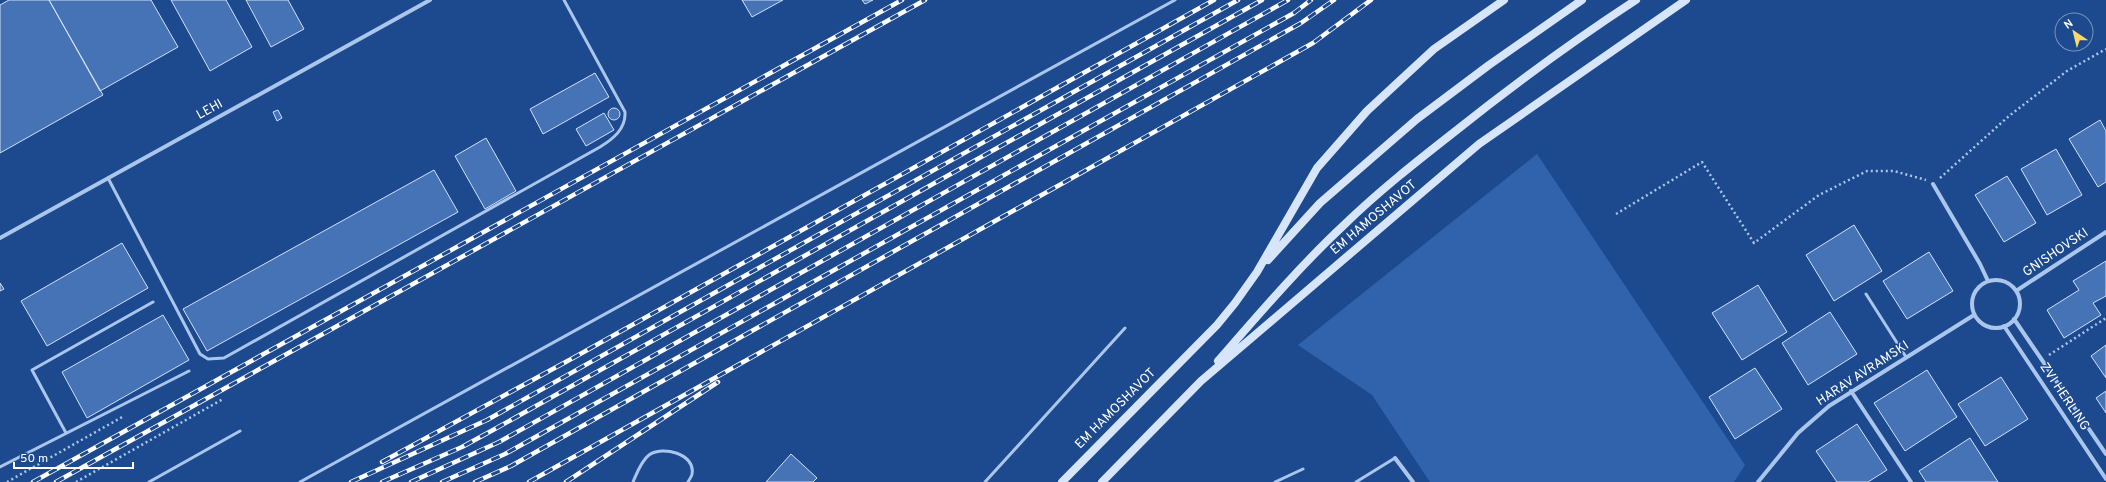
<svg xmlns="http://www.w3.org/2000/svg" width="2106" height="482" viewBox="0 0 2106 482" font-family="Overpass,sans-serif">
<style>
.green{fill:#3063ac}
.building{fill:#4573b6;stroke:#d1e1fa}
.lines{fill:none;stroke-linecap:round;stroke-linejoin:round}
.path{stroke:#abc6ed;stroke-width:2.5;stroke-dasharray:2 3;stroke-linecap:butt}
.lane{stroke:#abc6ed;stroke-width:3}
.street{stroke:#abc6ed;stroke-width:4}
.secondary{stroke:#d7e5fa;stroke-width:8}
.rail-casing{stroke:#fff;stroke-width:4.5}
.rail{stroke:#1d4a8e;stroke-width:3;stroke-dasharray:9;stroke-linecap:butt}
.labels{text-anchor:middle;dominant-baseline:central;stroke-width:3;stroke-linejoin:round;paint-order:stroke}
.street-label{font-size:13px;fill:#fff;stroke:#1d4a8e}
</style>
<rect width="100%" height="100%" fill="#1d4a8e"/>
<path class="green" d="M 1537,154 L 1745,465 L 1734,482 L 1430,482 L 1372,395 L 1298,345 Z"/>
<path class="building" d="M 9,0 L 49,0 L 103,95 L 0,153 L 0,5 Z
M 49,0 L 151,0 L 178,47 L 100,91 Z
M 171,0 L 226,0 L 252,47 L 210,71 Z
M 246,0 L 288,0 L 304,29 L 271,47 Z
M 742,0 L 783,0 L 752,17 Z
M 862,0 L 873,0 L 865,4 Z
M 595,73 L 609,97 L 543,134 L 530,109 Z
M608 114a6 6 0 1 1 12 0a6 6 0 1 1-12 0Z
M 278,110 L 282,118 L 277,121 L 273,112 Z
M 604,113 L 614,130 L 586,146 L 576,129 Z
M 2100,120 L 2106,131 L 2106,182 L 2098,187 L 2069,139 Z
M 486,138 L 516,191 L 485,209 L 455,156 Z
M 2056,149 L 2082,195 L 2047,215 L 2021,169 Z
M 434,170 L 458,212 L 207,351 L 183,309 Z
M 2007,176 L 2036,223 L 2004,242 L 1975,195 Z
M 1854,225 L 1882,271 L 1834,301 L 1806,255 Z
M 122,243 L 148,288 L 47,346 L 21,301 Z
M 1929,252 L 1953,291 L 1907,319 L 1883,281 Z
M 2106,261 L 2106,296 L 2093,303 L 2101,315 L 2064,338 L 2047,310 L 2079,290 L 2073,281 Z
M 0,283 L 4,289 L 0,291 Z
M 1758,285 L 1787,332 L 1742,360 L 1712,313 Z
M 1830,312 L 1857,354 L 1808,385 L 1782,343 Z
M 163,315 L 189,360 L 87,418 L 62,372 Z
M 2106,345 L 2106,378 L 2091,356 Z
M 1755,368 L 1782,409 L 1735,439 L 1709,397 Z
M 1927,370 L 1957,417 L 1905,451 L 1874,403 Z
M 2001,377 L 2028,419 L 1985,446 L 1958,404 Z
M 2106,391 L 2106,413 L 2096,398 Z
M 1857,424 L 1887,470 L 1868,482 L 1837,482 L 1816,451 Z
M 1970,438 L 1998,482 L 1926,482 L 1919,471 Z
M 791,454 L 817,478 L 813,482 L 766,482 Z"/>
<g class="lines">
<path class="path" d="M 1940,178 L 2009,116 L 2067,71 L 2106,49
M 1616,214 L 1702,162 L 1754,243 L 1819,195 L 1867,171 L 1894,171 L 1926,180
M 2049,355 L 2106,318
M 7,482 L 124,416
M 76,482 L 223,399"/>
<path class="lane" d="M 108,178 L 200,354 L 208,359 L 224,358 L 600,147 C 613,139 626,129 625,112 L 564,0
M 1866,294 L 1906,357
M 66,433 L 32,370 L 153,302
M 0,467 L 189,371
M 149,482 L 240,431
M 300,482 L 1175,0
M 633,482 C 637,473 641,461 649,455 C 662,445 696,454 692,474 C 692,476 689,480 688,482
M 985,482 L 1125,328
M 1275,482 L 1303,469
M 1356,482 L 1395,458"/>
<path class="street" d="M 1933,184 L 1980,264 L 1988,281
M 0,238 L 430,0
M1972 304a24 24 0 1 1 48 0a24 24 0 1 1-48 0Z
M 2016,291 L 2106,232
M 2014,319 L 2106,454
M 2004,326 L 2106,479
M 1851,391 L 1911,482
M 1395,458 L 1413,482
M 1758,482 L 1798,433 L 1829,406 L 1974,315"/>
<path class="secondary" d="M 1268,260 L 1320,203 L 1417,119 L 1489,65 L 1582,0
M 1218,361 C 1259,314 1299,267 1345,224 C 1379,191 1416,162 1453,133 C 1512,86 1573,41 1636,0
M 1062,482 L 1217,325 L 1235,303 L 1257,272 L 1317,168 L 1367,111 L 1434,49 L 1504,0
M 1102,482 L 1201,381 L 1479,144 L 1686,0"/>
<defs>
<path id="rail" d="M 382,462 L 573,358 L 1214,0
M 33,482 L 902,0
M 56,482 L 925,0
M 351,482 L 487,420 L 1238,0
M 382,482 L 462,447 L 493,430 L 1262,0
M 411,482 L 499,442 L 1288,0
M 442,482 L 505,454 L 1294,13 L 1311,0
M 475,482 L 511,466 L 1301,23 L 1334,0
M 529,482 L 1313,43 L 1371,0
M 566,482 L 718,382"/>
</defs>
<use href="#rail" class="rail-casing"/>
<use href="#rail" class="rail"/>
</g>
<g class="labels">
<g class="street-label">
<text transform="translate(210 110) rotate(-29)">LEHI</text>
<text transform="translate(1374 218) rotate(-40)">EM HAMOSHAVOT</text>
<text transform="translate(2056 253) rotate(-34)">GNISHOVSKI</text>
<text transform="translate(1863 374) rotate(-33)">HARAV AVRAMSKI</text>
<text transform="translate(2064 397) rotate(56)">ZVI HERLING</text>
<text transform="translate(1116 409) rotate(-45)">EM HAMOSHAVOT</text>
</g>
</g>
<g transform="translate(2074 32) rotate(325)"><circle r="19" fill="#1d4a8e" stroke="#7792bb"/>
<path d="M0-3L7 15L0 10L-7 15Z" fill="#fdd869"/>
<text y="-6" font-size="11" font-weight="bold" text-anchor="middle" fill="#ffffff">N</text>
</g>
<path d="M14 462v6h119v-6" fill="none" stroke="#ffffff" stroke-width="2"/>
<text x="20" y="462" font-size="12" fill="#ffffff" stroke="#1d4a8e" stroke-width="3" paint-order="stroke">50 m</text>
</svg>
